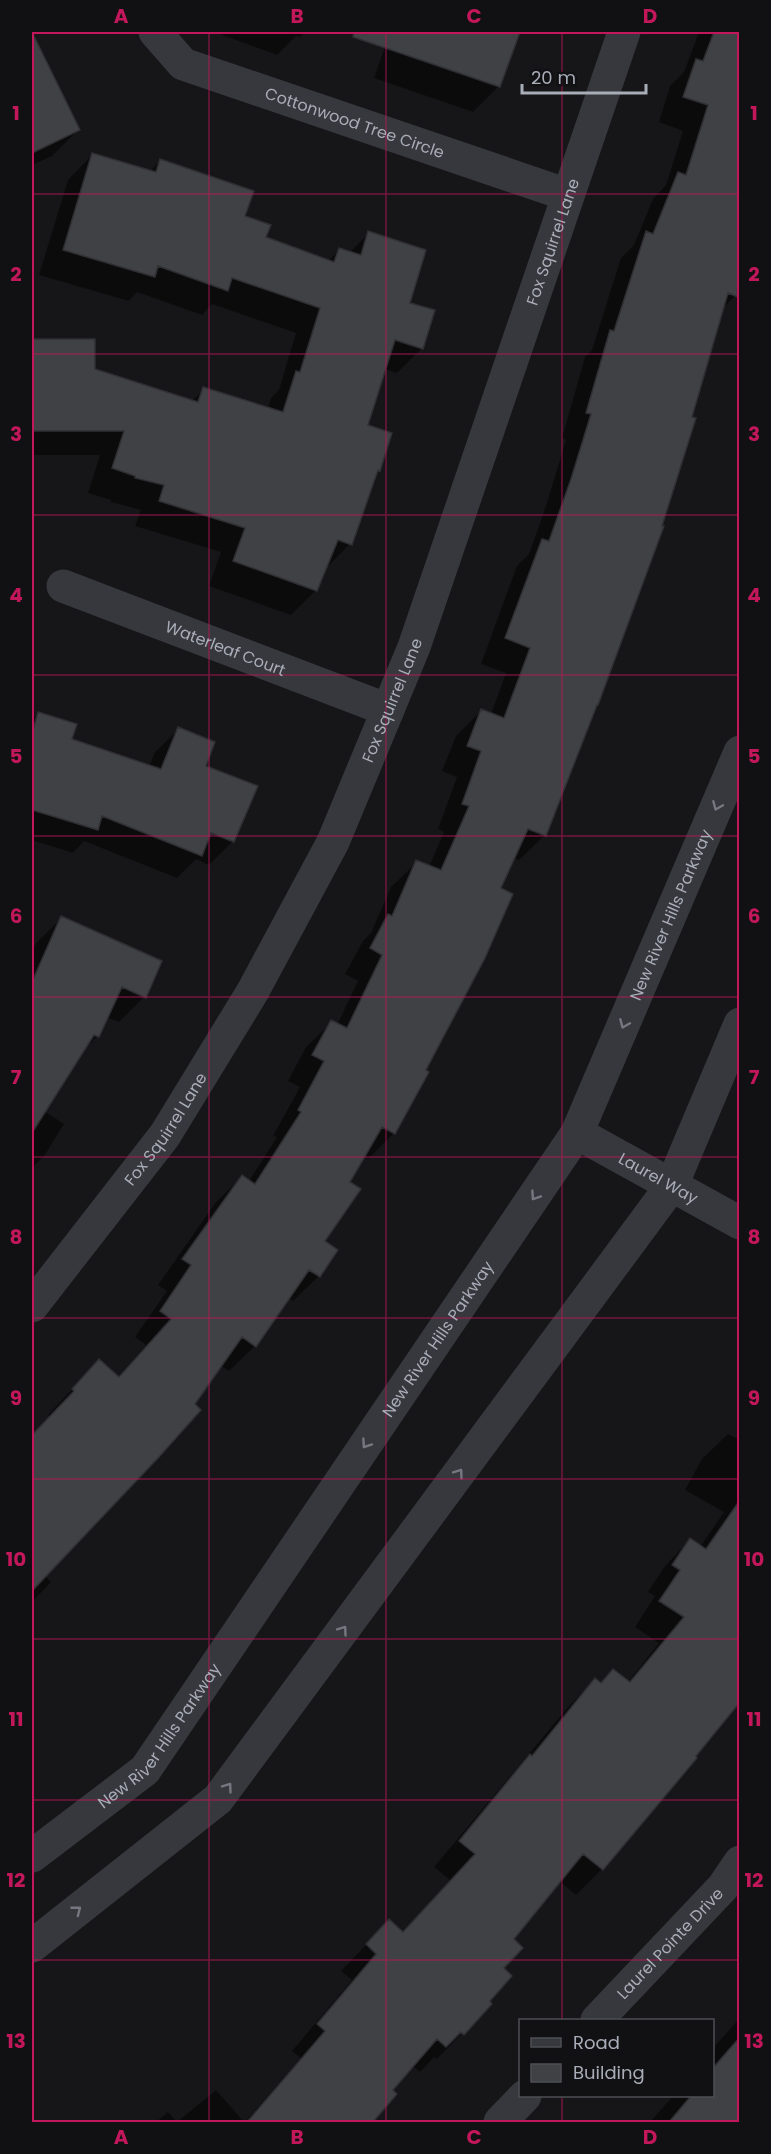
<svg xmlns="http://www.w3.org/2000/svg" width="771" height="2154" viewBox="0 0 771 2154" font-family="Poppins,sans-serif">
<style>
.shadow{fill:#0007}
.building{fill:#404145;stroke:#303034;stroke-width:1.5}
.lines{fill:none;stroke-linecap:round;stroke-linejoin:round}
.minor{stroke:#37383d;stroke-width:33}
.oneway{stroke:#757881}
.grid{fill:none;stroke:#c2185b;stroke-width:1.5;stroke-opacity:0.55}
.labels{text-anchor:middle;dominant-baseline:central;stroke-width:4.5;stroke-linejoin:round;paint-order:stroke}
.street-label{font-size:16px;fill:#a8adb8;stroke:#111113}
.neatline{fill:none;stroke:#c2185b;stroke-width:2}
.grid-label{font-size:20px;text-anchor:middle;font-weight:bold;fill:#c2185b}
</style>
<rect width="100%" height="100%" fill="#161618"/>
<path class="shadow" d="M 214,32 L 306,32 L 300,37 L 296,36 L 277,55 Z
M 390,32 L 519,32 L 499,86 L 473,112 L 374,78 Z
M 699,32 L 740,32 L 740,286 L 735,296 L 721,310 L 545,835 L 519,860 L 513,858 L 424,1071 L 394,1133 L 368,1159 L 363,1156 L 348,1183 L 323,1242 L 319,1276 L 293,1301 L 289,1298 L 255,1346 L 229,1371 L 220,1365 L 44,1575 L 51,1582 L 32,1602 L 32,1436 L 50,1417 L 48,1415 L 99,1361 L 117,1378 L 146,1345 L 135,1337 L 167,1291 L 158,1285 L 216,1202 L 242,1177 L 249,1181 L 277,1137 L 273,1136 L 300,1087 L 288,1081 L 306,1047 L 332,1022 L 337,1025 L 358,981 L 345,974 L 363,941 L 371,933 L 391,887 L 417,862 L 429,867 L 444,832 L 438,829 L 457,777 L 442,771 L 456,736 L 481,711 L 491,714 L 506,673 L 481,664 L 517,566 L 529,554 L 546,506 L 566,440 L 562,438 L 585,357 L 592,350 L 621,258 L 634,245 L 653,199 L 666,185 L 683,131 L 659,122 L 670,86 L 684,72 Z
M 37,47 L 78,130 L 52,156 L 32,165 L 32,50 Z
M 92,155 L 149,172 L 160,161 L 243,217 L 264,238 L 328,261 L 339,250 L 349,253 L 369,233 L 408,304 L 422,348 L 397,373 L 384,369 L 366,426 L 379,470 L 376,473 L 350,544 L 325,569 L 316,590 L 291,615 L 209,586 L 221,552 L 135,526 L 141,510 L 111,502 L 111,500 L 88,493 L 100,455 L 32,455 L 32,341 L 94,341 L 94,370 L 192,401 L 204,389 L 268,409 L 271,398 L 279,390 L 296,333 L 212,304 L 202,315 L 137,292 L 129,301 L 39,275 L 68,180 Z
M 38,713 L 70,740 L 149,767 L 155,752 L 179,729 L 204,767 L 233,841 L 209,865 L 196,859 L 177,878 L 84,841 L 73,853 L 32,840 L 32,720 Z
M 62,918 L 144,997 L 119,1022 L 106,1017 L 98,1036 L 79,1054 L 44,1111 L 64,1124 L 44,1156 L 32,1168 L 32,953 L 36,943 Z
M 728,1434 L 740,1440 L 740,1699 L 693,1757 L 695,1758 L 602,1869 L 576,1895 L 559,1881 L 512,1939 L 487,2001 L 490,2004 L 437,2059 L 434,2057 L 420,2072 L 412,2065 L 391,2090 L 395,2094 L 373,2122 L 245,2122 L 301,2058 L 292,2051 L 352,1980 L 341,1971 L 389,1921 L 402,1933 L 451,1881 L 434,1867 L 569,1706 L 595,1680 L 600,1684 L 613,1671 L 628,1682 L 659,1643 L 635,1627 L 655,1596 L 648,1592 L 665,1566 L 690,1540 L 700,1547 L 724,1512 L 685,1490 L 702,1459 Z
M 740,2018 L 740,2122 L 650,2122 L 673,2096 L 712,2096 L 712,2049 Z
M 216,2090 L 244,2122 L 177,2122 Z
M 168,2112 L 177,2122 L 156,2122 Z"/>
<path class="building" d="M 32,32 L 80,130 L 32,153 Z
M 354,32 L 520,32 L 500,87 L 353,37 Z
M 714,32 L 740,32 L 740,298 L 728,293 L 692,417 L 696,418 L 662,526 L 664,526 L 598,705 L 597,705 L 546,836 L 528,829 L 501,888 L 513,894 L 485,958 L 426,1070 L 429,1072 L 395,1134 L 382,1127 L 350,1182 L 361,1189 L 325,1241 L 338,1250 L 320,1277 L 309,1270 L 256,1347 L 242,1337 L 195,1404 L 201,1410 L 159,1457 L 32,1591 L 32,1435 L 74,1391 L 72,1389 L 99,1359 L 119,1377 L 171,1319 L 160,1311 L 191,1265 L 182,1259 L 242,1175 L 255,1184 L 301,1112 L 298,1110 L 324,1061 L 312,1055 L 331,1020 L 347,1028 L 382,955 L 370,948 L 388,914 L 392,916 L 416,860 L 441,870 L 469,806 L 462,804 L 481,751 L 467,746 L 481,709 L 504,718 L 530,648 L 505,638 L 542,539 L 549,541 L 571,479 L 591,414 L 586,413 L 610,330 L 614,331 L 646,231 L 653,234 L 678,172 L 686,175 L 708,105 L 683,97 L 696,59 L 703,61 Z
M 92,153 L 156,172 L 160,159 L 254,191 L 245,216 L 271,225 L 266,237 L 334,262 L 339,248 L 361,255 L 368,231 L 426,250 L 410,303 L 435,310 L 423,349 L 395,340 L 368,425 L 392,433 L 380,471 L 378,470 L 352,545 L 338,540 L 317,591 L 233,561 L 245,528 L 159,501 L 164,485 L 135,478 L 135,476 L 112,468 L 124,431 L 32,431 L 32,339 L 95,339 L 95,369 L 198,402 L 203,387 L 283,412 L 296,371 L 300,372 L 320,308 L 232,278 L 228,291 L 158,266 L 155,277 L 63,250 Z
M 38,712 L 77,724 L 72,739 L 161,769 L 178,727 L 215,742 L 206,766 L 258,786 L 234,842 L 211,833 L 202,856 L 102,816 L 98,830 L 32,810 L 32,733 Z
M 61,916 L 162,961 L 146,998 L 122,987 L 99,1037 L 94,1035 L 32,1133 L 32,982 Z
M 740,1500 L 740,1702 L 696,1756 L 697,1758 L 603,1870 L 583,1854 L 514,1939 L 523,1948 L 504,1968 L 512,1976 L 490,2001 L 492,2004 L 464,2035 L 461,2032 L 446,2047 L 437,2039 L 393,2090 L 397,2094 L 373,2122 L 247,2122 L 325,2031 L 317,2024 L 376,1954 L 366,1944 L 389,1919 L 403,1932 L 475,1854 L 459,1841 L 530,1754 L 532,1756 L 595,1678 L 601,1683 L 613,1669 L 630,1682 L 684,1617 L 659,1601 L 680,1570 L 672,1565 L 690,1538 L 706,1549 Z
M 740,2037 L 740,2122 L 669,2122 L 691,2096 L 712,2096 L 712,2069 Z"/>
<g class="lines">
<g class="minor">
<path id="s1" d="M 155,32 L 183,64 L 568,195"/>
<path id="s2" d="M 63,586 L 388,710"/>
<path id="s3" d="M 577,1133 L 740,1223"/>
<path id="s4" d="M 32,1306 L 165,1135 L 253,991 L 333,842 L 414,647 L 624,32"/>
<path id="s5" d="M 32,1856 L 145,1770 L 577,1133 L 740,752"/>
<path d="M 32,1946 L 218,1799 L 672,1185 L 740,1024"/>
<path id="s6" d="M 597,2020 L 723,1887 L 740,1862"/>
<path d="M 500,2122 L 525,2096"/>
</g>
</g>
<defs><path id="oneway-chevron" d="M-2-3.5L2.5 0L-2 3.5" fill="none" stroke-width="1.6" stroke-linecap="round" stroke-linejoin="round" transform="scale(1.5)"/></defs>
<g class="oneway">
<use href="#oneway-chevron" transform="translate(717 806) rotate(113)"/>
<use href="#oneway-chevron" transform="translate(624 1024) rotate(113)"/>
<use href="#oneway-chevron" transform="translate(535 1196) rotate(124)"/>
<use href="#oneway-chevron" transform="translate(366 1444) rotate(124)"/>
<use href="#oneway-chevron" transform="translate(459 1473) rotate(-54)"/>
<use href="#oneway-chevron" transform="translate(343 1630) rotate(-54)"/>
<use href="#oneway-chevron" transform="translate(228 1787) rotate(-54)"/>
<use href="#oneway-chevron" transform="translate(77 1910) rotate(-38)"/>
</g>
<path class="grid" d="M 209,32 L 209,2122M 386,32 L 386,2122M 562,32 L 562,2020M 32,194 L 740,194M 32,354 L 740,354M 32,515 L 740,515M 32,675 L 740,675M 32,836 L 740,836M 32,997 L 740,997M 32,1157 L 740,1157M 32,1318 L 740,1318M 32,1479 L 740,1479M 32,1639 L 740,1639M 32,1800 L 740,1800M 32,1960 L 740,1960M 562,2096 L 562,2122"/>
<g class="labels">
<g class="street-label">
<text stroke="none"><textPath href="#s1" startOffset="224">Cottonwood Tree Circle</textPath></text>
<text stroke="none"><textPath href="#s4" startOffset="1194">Fox Squirrel Lane</textPath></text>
<text stroke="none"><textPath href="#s2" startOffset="174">Waterleaf Court</textPath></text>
<text stroke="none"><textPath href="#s4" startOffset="708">Fox Squirrel Lane</textPath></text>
<text stroke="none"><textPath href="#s5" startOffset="1149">New River Hills Parkway</textPath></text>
<text stroke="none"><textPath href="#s4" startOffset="222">Fox Squirrel Lane</textPath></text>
<text stroke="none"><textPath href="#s3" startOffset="93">Laurel Way</textPath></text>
<text stroke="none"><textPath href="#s5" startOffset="663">New River Hills Parkway</textPath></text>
<text stroke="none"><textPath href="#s5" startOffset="177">New River Hills Parkway</textPath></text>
<text stroke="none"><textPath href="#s6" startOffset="106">Laurel Pointe Drive</textPath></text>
</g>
</g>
<rect width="771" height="2154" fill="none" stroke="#111113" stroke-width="66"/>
<rect x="519" y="2019" width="195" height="78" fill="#111113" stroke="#4d4f55" stroke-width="1.5"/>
<rect x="531" y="2038" width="30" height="9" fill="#37383d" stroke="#4d4f55" stroke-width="1.5"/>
<text x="573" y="2049" font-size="18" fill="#a8adb8">Road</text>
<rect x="531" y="2064" width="30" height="18" fill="#404145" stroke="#4d4f55" stroke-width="1.5"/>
<text x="573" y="2079" font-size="18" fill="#a8adb8">Building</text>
<path d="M522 84v9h124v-9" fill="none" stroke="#a8adb8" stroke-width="3"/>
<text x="531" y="84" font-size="18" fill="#a8adb8" stroke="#111113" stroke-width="4.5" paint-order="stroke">20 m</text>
<rect x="33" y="33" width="705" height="2088" class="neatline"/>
<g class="grid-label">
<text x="121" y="23">A</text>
<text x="297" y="23">B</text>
<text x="474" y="23">C</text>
<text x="650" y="23">D</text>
<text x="16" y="120">1</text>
<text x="754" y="120">1</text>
<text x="16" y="281">2</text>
<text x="754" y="281">2</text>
<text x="16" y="441">3</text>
<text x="754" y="441">3</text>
<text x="16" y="602">4</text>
<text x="754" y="602">4</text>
<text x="16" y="763">5</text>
<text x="754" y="763">5</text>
<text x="16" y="923">6</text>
<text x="754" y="923">6</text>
<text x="16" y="1084">7</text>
<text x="754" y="1084">7</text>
<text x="16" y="1244">8</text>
<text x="754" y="1244">8</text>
<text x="16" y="1405">9</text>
<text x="754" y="1405">9</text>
<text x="16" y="1566">10</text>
<text x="754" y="1566">10</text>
<text x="16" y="1726">11</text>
<text x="754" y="1726">11</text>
<text x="16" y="1887">12</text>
<text x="754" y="1887">12</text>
<text x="16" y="2048">13</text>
<text x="754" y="2048">13</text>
<text x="121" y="2144">A</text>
<text x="297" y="2144">B</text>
<text x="474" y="2144">C</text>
<text x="650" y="2144">D</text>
</g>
</svg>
